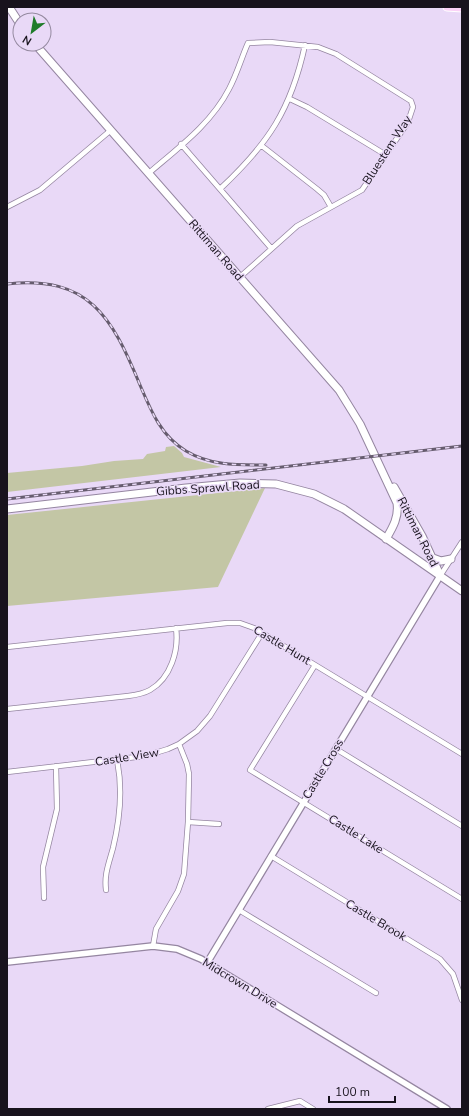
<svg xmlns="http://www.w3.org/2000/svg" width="469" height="1116" viewBox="0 0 469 1116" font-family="'Nunito Sans',sans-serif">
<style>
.green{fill:#c3c6a5}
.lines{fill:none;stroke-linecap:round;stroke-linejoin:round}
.minor-casing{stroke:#9586a1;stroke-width:6}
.tertiary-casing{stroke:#9586a1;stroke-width:8}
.secondary-casing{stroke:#9586a1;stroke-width:9}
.primary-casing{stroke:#fff;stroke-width:9}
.minor{stroke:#fff;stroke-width:4.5}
.tertiary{stroke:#fff;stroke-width:5.5}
.secondary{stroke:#fff;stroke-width:7}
.primary{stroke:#fbd1f7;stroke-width:7}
.rail-casing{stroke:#665c6e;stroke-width:3}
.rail{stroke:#e9d9f7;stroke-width:1.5;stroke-dasharray:4.5;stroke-linecap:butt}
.labels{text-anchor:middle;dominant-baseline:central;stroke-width:3;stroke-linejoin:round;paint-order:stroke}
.street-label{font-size:12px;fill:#18131d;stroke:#e9d9f7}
</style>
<rect width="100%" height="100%" fill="#e9d9f7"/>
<path class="green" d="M 174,446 L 182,453 L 184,457 L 221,467 L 7,492 L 7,473 L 82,466 L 114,461 L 143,459 L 147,454 L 165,451 L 166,447 Z
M 265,488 L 218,587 L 7,606 L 7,515 Z"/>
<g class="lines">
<defs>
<path id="minor" d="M 290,99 L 307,107 L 386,155
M 181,144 L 271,248
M 262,146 L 317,189 L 324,195 L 331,207
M 149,173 C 178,148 211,124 229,89 C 237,74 241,59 248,43 L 270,42 L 318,47 L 336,54 L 411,101 L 413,107 L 408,122 L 362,190 L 297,226 L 240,277
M 220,189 C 268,144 291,110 305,45
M 7,207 L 40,190 L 111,130
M 440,576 L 462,542
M 7,647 L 227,623 L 240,623 L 254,628 L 462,754
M 315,665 L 250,770 L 462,899
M 7,709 L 128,696 C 136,695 143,694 150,690 C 171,678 179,650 176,628
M 336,749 L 462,826
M 7,772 L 145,756 L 168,749 L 179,744 L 197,731 L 210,716 L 262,633
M 188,822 L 219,824
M 271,856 L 440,959 L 453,974 L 462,1000
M 106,890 C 104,874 109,863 113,848 C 120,819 123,789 117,760
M 44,898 L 43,867 L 57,809 L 56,766
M 239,910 L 376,993
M 153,946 L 156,929 L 178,891 L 184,874 L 188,822 L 189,774 L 187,764 L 179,744
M 268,1109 L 300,1101 L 313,1109"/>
<path id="tertiary" d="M 7,962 L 153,946 L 177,949 L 201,959 L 447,1109
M 207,963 L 440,576"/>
<path id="secondary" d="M 9,7 L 20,24
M 35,44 L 339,390 L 360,424 L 397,503 C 399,517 393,527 386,539
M 394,487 L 422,536 L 440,575
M 7,509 L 186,488 L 240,483 L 276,484 L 314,494 L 344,509 L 462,591
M 433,558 L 441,561 L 451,559"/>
<path id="primary" d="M 447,7 L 462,8"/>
</defs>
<use href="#minor" class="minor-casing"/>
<use href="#tertiary" class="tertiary-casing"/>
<use href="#secondary" class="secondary-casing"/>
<use href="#primary" class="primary-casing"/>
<use href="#minor" class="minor"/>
<use href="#tertiary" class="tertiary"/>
<use href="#secondary" class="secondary"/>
<use href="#primary" class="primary"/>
<defs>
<path id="rail" d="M 7,284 C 89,275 112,317 140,385 C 151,411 161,436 186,451 C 211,466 238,465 266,465
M 7,499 L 462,446"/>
</defs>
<use href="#rail" class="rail-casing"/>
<use href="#rail" class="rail"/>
</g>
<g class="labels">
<g class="street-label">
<text transform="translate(387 150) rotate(-57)">Bluestem Way</text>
<text transform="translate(216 250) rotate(49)">Rittiman Road</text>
<text transform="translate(208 488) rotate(-4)">Gibbs Sprawl Road</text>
<text transform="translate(418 532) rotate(63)">Rittiman Road</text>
<text transform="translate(282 645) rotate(31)">Castle Hunt</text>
<text transform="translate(127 757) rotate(-9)">Castle View</text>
<text transform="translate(323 769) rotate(-59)">Castle Cross</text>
<text transform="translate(356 834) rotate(32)">Castle Lake</text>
<text transform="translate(376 920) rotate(31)">Castle Brook</text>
<text transform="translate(240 983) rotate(31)">Midcrown Drive</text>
</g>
</g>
<rect width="469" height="1116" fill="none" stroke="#18131d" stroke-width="16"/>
<g transform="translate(32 32) rotate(211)"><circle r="19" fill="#e9d9f7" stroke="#958aa0"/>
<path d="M0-3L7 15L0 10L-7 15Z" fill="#1f7b2a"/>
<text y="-6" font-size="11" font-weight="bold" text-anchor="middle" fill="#18131d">N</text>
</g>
<path d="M329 1096v6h66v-6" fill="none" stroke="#18131d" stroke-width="2"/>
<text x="335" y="1096" font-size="12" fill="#18131d" stroke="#e9d9f7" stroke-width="3" paint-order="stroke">100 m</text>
</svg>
